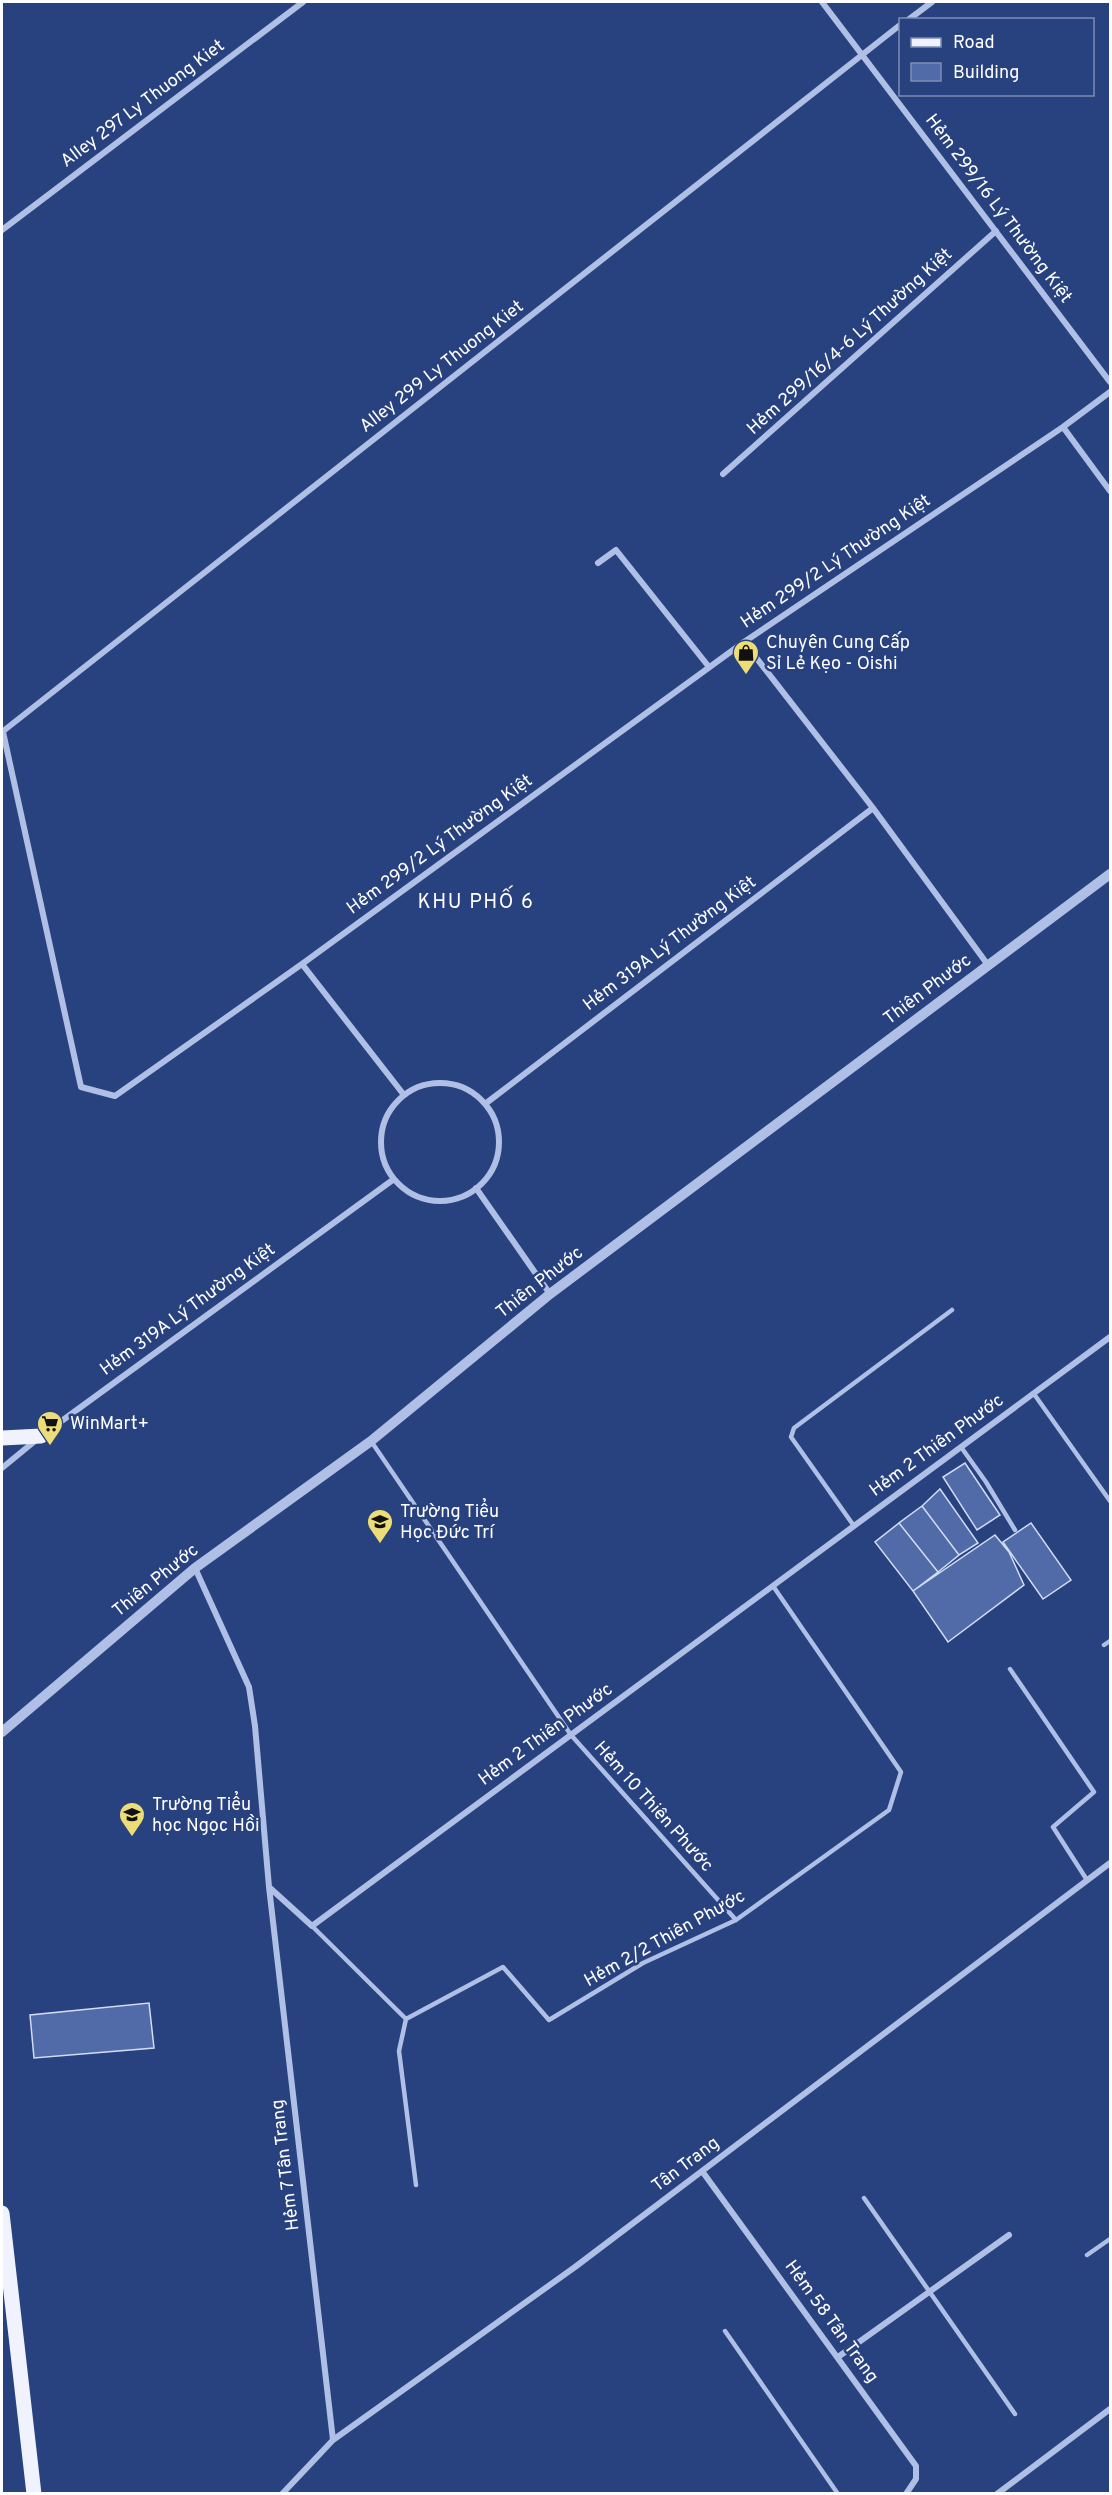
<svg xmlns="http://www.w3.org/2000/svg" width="1112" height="2495" viewBox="0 0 1112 2495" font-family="Overpass,sans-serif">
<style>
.building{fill:#516aa8;stroke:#d2dcf4;stroke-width:1.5}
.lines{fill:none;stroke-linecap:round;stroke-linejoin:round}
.service{stroke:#afbfe5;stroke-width:4.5}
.minor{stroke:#afbfe5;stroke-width:6}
.tertiary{stroke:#afbfe5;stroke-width:10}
.primary{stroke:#f0f3fd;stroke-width:15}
.labels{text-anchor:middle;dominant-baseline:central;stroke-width:5;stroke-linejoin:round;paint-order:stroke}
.street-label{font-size:18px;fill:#fff;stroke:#28417f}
.poi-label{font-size:18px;fill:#fff;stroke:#28417f;text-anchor:start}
.neighbourhood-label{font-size:20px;letter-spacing:1.5px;fill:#fff;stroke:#28417f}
</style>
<rect width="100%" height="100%" fill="#28417f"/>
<path class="building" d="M 965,1463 L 1000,1515 L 977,1530 L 943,1477 Z
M 940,1489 L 978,1543 L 959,1555 L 922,1506 Z
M 922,1506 L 959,1555 L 938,1572 L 899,1523 Z
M 899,1523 L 938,1572 L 913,1591 L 875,1542 Z
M 1031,1523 L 1071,1580 L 1043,1599 L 1003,1542 Z
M 995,1535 L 1009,1552 L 1024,1585 L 948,1642 L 913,1591 Z
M 149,2003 L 154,2048 L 34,2058 L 30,2015 Z"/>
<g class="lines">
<path class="service" d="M 1034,1394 L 1110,1501
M 371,1441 L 571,1735 L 736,1920
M 961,1447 L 986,1482 L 1015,1530
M 854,1526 L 791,1437 L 794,1428 L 952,1310
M 1104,1645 L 1110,1641
M 1010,1669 L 1094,1792 L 1053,1827 L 1087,1880
M 312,1926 L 406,2019 L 503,1967 L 549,2020 L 643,1963 L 736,1920 L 889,1810 L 901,1772 L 773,1586
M 406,2019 L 399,2051 L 416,2185
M 864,2198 L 1015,2414
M 1087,2255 L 1110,2239
M 725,2331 L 838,2494"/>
<path class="minor" d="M 822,2 L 1110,382
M 908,20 L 932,2
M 2,230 L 303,2
M 1063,427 L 1110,491
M 723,474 L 996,231
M 598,563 L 616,550 L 709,667
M 744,642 L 873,808 L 988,965
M 2,732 L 900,25
M 3,732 L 81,1087 L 115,1096 L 302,964 L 744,642 L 1063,427 L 1110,392
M 302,964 L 404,1095
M381 1142a59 59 0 1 1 118 0a59 59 0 1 1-118 0Z
M 485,1104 L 873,808
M 476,1188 L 550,1294
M 2,1468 L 41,1436 L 394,1179
M 195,1568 L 249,1687 L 255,1726 L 269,1887 L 312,1926 L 1110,1337
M 269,1887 L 333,2440
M 702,2171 L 916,2466 L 916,2479 L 906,2494
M 838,2357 L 1009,2235
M 282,2494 L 333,2440 L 575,2267 L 1110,1863
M 997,2494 L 1110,2409"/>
<path class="tertiary" d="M 2,1732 L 195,1568 L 371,1441 L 550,1294 L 1110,874"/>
<path class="primary" d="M 2,1438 L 41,1436
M 2,2213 L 34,2494"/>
</g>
<defs>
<symbol id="shop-pin" viewBox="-11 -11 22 30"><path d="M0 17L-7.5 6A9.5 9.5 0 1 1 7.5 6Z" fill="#ecdd76" stroke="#28417f"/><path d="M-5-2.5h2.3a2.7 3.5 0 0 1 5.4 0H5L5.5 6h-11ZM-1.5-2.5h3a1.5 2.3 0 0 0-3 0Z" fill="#111"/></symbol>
<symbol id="supermarket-pin" viewBox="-11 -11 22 30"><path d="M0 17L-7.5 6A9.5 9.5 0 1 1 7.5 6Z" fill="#ecdd76" stroke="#28417f"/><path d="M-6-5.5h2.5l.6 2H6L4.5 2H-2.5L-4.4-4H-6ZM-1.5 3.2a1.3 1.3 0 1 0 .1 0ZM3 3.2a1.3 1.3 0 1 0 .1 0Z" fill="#111"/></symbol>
<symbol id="school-pin" viewBox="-11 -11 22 30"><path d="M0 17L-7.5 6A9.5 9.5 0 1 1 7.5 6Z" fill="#ecdd76" stroke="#28417f"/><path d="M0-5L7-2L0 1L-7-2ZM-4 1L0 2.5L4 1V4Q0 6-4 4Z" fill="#111"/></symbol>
</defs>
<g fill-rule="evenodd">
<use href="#shop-pin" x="731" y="638" width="30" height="40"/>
<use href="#supermarket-pin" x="35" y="1409" width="30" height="40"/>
<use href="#school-pin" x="365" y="1507" width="30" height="40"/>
<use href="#school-pin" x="117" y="1800" width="30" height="40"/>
</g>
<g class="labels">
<g class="street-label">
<text transform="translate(143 104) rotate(-37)">Alley 297 Ly Thuong Kiet</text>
<text transform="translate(998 209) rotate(53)">Hẻm 299/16 Lý Thường Kiệt</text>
<text transform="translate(850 342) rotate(-42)">Hẻm 299/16/4-6 Lý Thường Kiệt</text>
<text transform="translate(442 367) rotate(-38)">Alley 299 Ly Thuong Kiet</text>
<text transform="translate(836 562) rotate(-34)">Hẻm 299/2 Lý Thường Kiệt</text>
<text transform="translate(440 845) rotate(-36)">Hẻm 299/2 Lý Thường Kiệt</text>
<text transform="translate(670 944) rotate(-37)">Hẻm 319A Lý Thường Kiệt</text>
<text transform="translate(928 990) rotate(-37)">Thiên Phước</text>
<text transform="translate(540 1283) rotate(-38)">Thiên Phước</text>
<text transform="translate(188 1310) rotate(-36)">Hẻm 319A Lý Thường Kiệt</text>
<text transform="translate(937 1446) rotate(-36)">Hẻm 2 Thiên Phước</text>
<text transform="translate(156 1581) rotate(-39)">Thiên Phước</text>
<text transform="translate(546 1735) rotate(-36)">Hẻm 2 Thiên Phước</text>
<text transform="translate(653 1807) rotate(48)">Hẻm 10 Thiên Phước</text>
<text transform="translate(665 1939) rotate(-29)">Hẻm 2/2 Thiên Phước</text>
<text transform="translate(286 2165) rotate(-97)">Hẻm 7 Tân Trang</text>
<text transform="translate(686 2165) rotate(-37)">Tân Trang</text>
<text transform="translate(831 2322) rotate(54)">Hẻm 58 Tân Trang</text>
</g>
<g class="poi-label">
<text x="766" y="643">Chuyên Cung Cấp<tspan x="766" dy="21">Sỉ Lẻ Kẹo - Oishi</tspan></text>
<text x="70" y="1424">WinMart+</text>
<text x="400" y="1512">Trường Tiểu<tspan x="400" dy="21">Học Đức Trí</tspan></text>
<text x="152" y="1805">Trường Tiểu<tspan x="152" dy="21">học Ngọc Hồi</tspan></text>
</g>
<g class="neighbourhood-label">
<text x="476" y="903">KHU PHỐ 6</text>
</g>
</g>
<rect width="1112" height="2495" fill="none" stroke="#ffffff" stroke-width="6"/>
<rect x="899" y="18" width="195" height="78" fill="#28417f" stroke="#7e8db2" stroke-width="1.5"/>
<rect x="911" y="38" width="30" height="9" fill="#f0f3fd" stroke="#7e8db2" stroke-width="1.5"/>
<text x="953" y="48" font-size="18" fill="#ffffff">Road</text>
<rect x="911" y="63" width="30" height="18" fill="#516aa8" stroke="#7e8db2" stroke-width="1.5"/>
<text x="953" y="78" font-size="18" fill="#ffffff">Building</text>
</svg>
